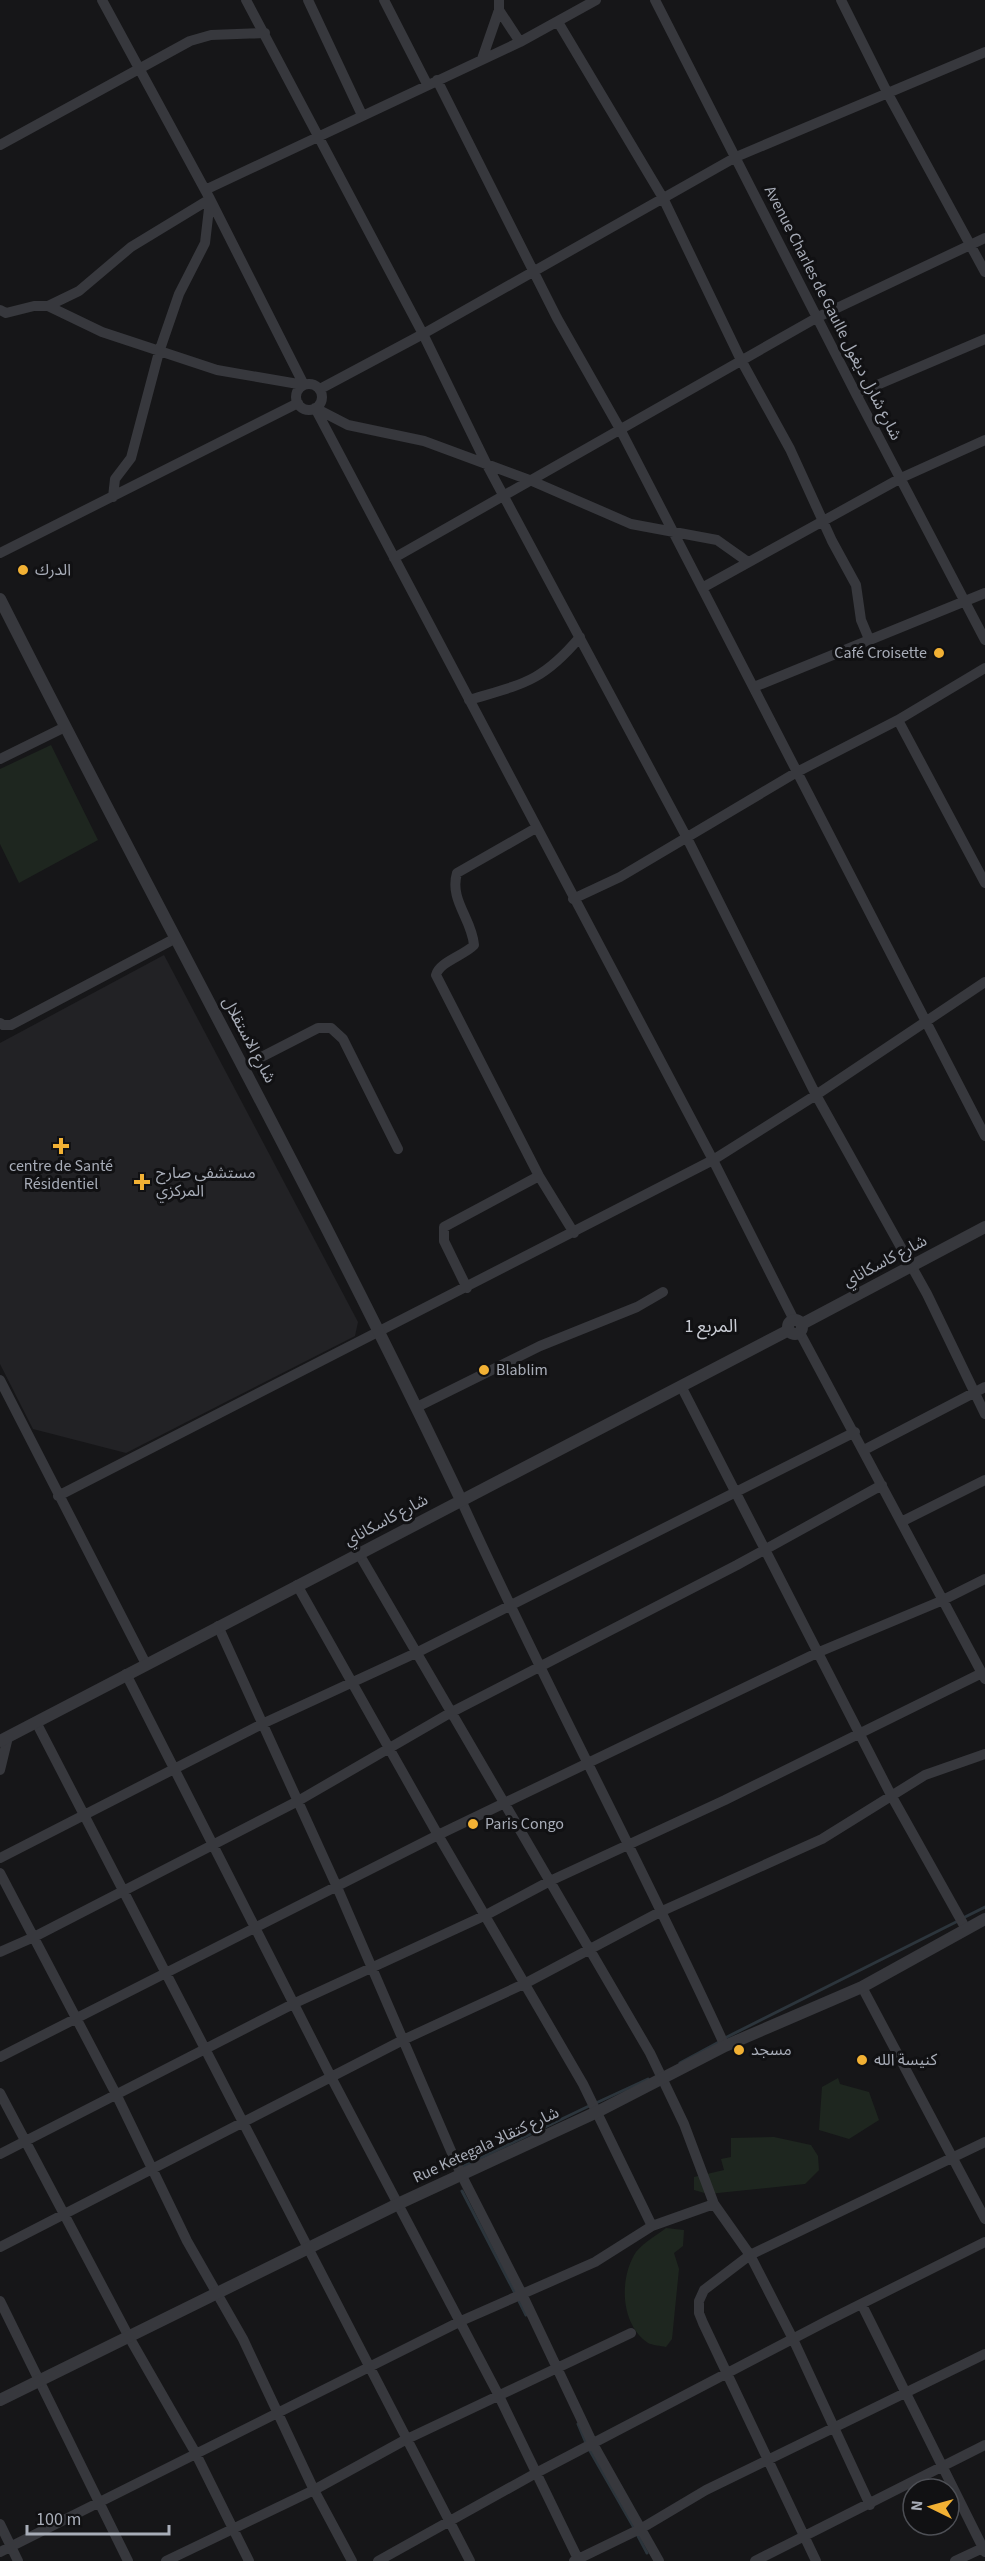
<svg xmlns="http://www.w3.org/2000/svg" width="985" height="2561" viewBox="0 0 985 2561" font-family="'Source Sans 3','Noto Sans Arabic',sans-serif">
<style>
.built{fill:#222225}
.green{fill:#1e261f}
.lines{fill:none;stroke-linecap:round;stroke-linejoin:round}
.stream{stroke:#2c353c;stroke-width:3}
.minor{stroke:#37383d;stroke-width:10}
.tertiary{stroke:#37383d;stroke-width:12}
.poi-dot{fill:#f2b134;stroke:#111113;stroke-width:2}
.labels{text-anchor:middle;dominant-baseline:central;stroke-width:6;stroke-linejoin:round;paint-order:stroke}
.street-label{font-size:16px;fill:#a8adb8;stroke:#111113}
.poi-label{font-size:16px;fill:#a8adb8;stroke:#111113;text-anchor:start}
.neighbourhood-label{font-size:18px;fill:#c9ccd4;stroke:#111113}
</style>
<rect width="100%" height="100%" fill="#161618"/>
<path class="built" d="M 164,955 L 358,1322 L 355,1336 L 126,1453 L 33,1429 L 0,1364 L 0,1043 Z"/>
<path class="green" d="M 51,745 L 98,840 L 19,883 L 0,844 L 0,769 Z
M 838,2078 L 840,2084 L 869,2092 L 879,2120 L 849,2139 L 819,2130 L 822,2087 Z
M 774,2137 L 811,2145 L 818,2156 L 819,2170 L 805,2184 L 708,2194 L 694,2190 L 694,2177 L 724,2170 L 721,2159 L 731,2157 L 731,2138 Z
M 666,2228 L 684,2230 L 683,2246 L 674,2253 L 679,2269 L 672,2339 L 666,2347 C 661,2346 652,2345 648,2343 C 620,2324 619,2278 636,2252 C 643,2243 657,2235 666,2228 Z"/>
<g class="lines">
<path class="stream" d="M 963,1918 L 985,1907
M 725,2038 L 958,1921
M 680,2063 L 719,2042
M 596,2103 L 648,2079
M 464,2166 L 589,2106
M 462,2191 L 515,2293
M 519,2301 L 526,2315
M 578,2424 L 586,2443
M 589,2449 L 633,2526
M 638,2536 L 647,2553"/>
<path class="minor" d="M 102,0 L 210,199 L 304,385
M 246,0 L 423,334 L 487,465 L 687,838 L 816,1095 L 927,1294 L 985,1414
M 308,0 L 362,115
M 384,0 L 427,84
M 499,0 L 499,10 L 520,42
M 655,0 L 856,394 L 985,640
M 841,0 L 888,94 L 985,272
M 558,22 L 663,198 L 741,360 L 790,449 L 832,541 L 856,585 L 861,620 L 869,639
M 482,59 L 499,10
M 437,80 L 557,318 L 620,429 L 985,1136
M 0,145 L 190,41 L 211,35 L 265,33
M 205,190 L 520,42 L 596,0
M 48,306 L 102,332 L 217,370 L 304,385
M 0,310 L 6,313 L 34,306 L 48,306 L 79,291 L 131,247 L 210,199
M296 397a13 13 0 1 1 26 0a13 13 0 1 1-26 0Z
M 320,389 L 423,334 L 736,157 L 985,52
M 856,394 L 985,339
M 315,408 L 713,1160 L 794,1320
M 315,408 L 348,425 L 424,441 L 470,458 L 532,481 L 631,524 L 717,540 L 748,562
M 113,497 L 115,479 L 131,458 L 159,352 L 179,294 L 205,243 L 210,200
M 0,553 L 298,403
M 394,558 L 818,317 L 985,238
M 702,588 L 901,478 L 985,440
M 754,687 L 985,593
M 469,700 C 523,684 542,682 580,637
M 898,720 L 985,883
M 0,759 L 65,727
M 536,828 L 457,873 C 449,900 472,919 474,945 C 465,955 439,962 436,975 L 539,1176 L 574,1233
M 573,899 L 620,877 L 797,772 L 898,720 L 985,668
M 0,1023 L 3,1025 L 11,1025 L 176,938
M 244,1066 L 318,1028 L 331,1028 L 343,1039 L 398,1149
M 467,1288 L 444,1241 L 444,1227 L 539,1176
M 800,1333 L 985,1679
M 0,1380 L 146,1664
M 681,1386 L 891,1795 L 966,1929
M 417,1407 L 540,1346 L 637,1307 L 663,1292
M 864,1450 L 985,1387
M 58,1496 L 713,1160 L 816,1095 L 985,982
M 461,1500 C 544,1684 641,1862 725,2046
M 901,1522 L 985,1480
M 359,1554 L 650,2053 L 684,2124 L 714,2204 L 750,2255 L 793,2339 L 870,2505
M 297,1585 L 438,1835 L 583,2084 L 652,2226
M 218,1626 L 337,1887 L 461,2174 L 522,2294 L 593,2444 L 659,2561
M 126,1674 L 331,2077 L 498,2394 L 579,2561
M 36,1722 L 470,2561
M 0,1770 L 8,1737
M 0,1858 L 262,1724 L 418,1652 L 855,1432
M 0,1873 L 117,2096 L 187,2241 L 243,2339 L 314,2490 L 352,2561
M 0,1952 L 34,1937 L 298,1801 L 450,1713 L 737,1565 L 882,1485
M 862,1987 L 985,2219
M 0,2057 L 438,1835 L 819,1652 L 941,1601 L 985,1579
M 0,2093 L 129,2337 L 195,2452 L 249,2561
M 0,2154 L 295,2003 L 486,1915 L 550,1881 L 725,1800 L 982,1673
M 0,2247 L 403,2040 L 526,1983 L 660,1912 L 822,1839 L 925,1775 L 985,1754
M 0,2301 L 128,2561
M 862,2305 L 985,2552
M 0,2524 L 18,2561
M 0,2552 L 461,2321 L 595,2262 L 652,2226 L 714,2204
M 166,2561 L 314,2490 L 405,2440 L 631,2333
M 378,2561 L 538,2472 L 827,2321 L 985,2242
M 574,2561 L 642,2528 L 706,2490 L 985,2354
M 755,2561 L 985,2445
M 816,2561 L 703,2323 L 699,2313 L 699,2301 L 704,2290 L 750,2255 L 985,2142
M 955,2561 L 985,2547"/>
<path class="tertiary" d="M 0,599 C 152,900 316,1195 461,1500
M788 1327a7 7 0 1 1 14 0a7 7 0 1 1-14 0Z
M 802,1324 L 985,1227
M 0,1741 L 789,1330
M 0,2400 L 400,2203 L 597,2112 L 725,2046 L 862,1987 L 985,1919"/>
</g>
<g class="poi-dot">
<circle cx="23" cy="570" r="6"/>
<circle cx="939" cy="653" r="6"/>
<path d="M58 1137h6v6h6v6h-6v6h-6v-6h-6v-6h6z"/>
<path d="M139 1173h6v6h6v6h-6v6h-6v-6h-6v-6h6z"/>
<circle cx="484" cy="1370" r="6"/>
<circle cx="473" cy="1824" r="6"/>
<circle cx="739" cy="2050" r="6"/>
<circle cx="862" cy="2060" r="6"/>
</g>
<g class="labels">
<g class="street-label">
<text transform="translate(833 313) rotate(63)">Avenue Charles de Gaulle شارع شارل ديغول</text>
<text transform="translate(249 1040) rotate(62)">شارع الاستقلال</text>
<text transform="translate(885 1261) rotate(-28)">شارع كاسكاناي</text>
<text transform="translate(386 1520) rotate(-28)">شارع كاسكاناي</text>
<text transform="translate(486 2145) rotate(-25)">Rue Ketegala شارع كتقالا</text>
</g>
<g class="poi-label">
<text x="35" y="570">الدرك</text>
<text x="927" y="653" text-anchor="end">Café Croisette</text>
<text x="61" y="1166" text-anchor="middle">centre de Santé<tspan x="61" dy="18">Résidentiel</tspan></text>
<text x="156" y="1173">مستشفى صارح<tspan x="156" dy="18">المركزي</tspan></text>
<text x="496" y="1370">Blablim</text>
<text x="485" y="1824">Paris Congo</text>
<text x="751" y="2050">مسجد</text>
<text x="874" y="2060">كنيسة الله</text>
</g>
<g class="neighbourhood-label">
<text x="711" y="1326">المربع 1</text>
</g>
</g>
<g transform="translate(931 2507) rotate(275)"><circle r="28" fill="#111113" stroke="#4d4f55" stroke-width="1.5"/>
<path d="M0-4.5L10 22L0 15L-10 22Z" fill="#f2b134"/>
<text y="-9" font-size="16" font-weight="bold" text-anchor="middle" fill="#a8adb8">N</text>
</g>
<path d="M27 2525v9h142v-9" fill="none" stroke="#a8adb8" stroke-width="3"/>
<text x="36" y="2525" font-size="18" fill="#a8adb8" stroke="#111113" stroke-width="4.5" paint-order="stroke">100 m</text>
</svg>
